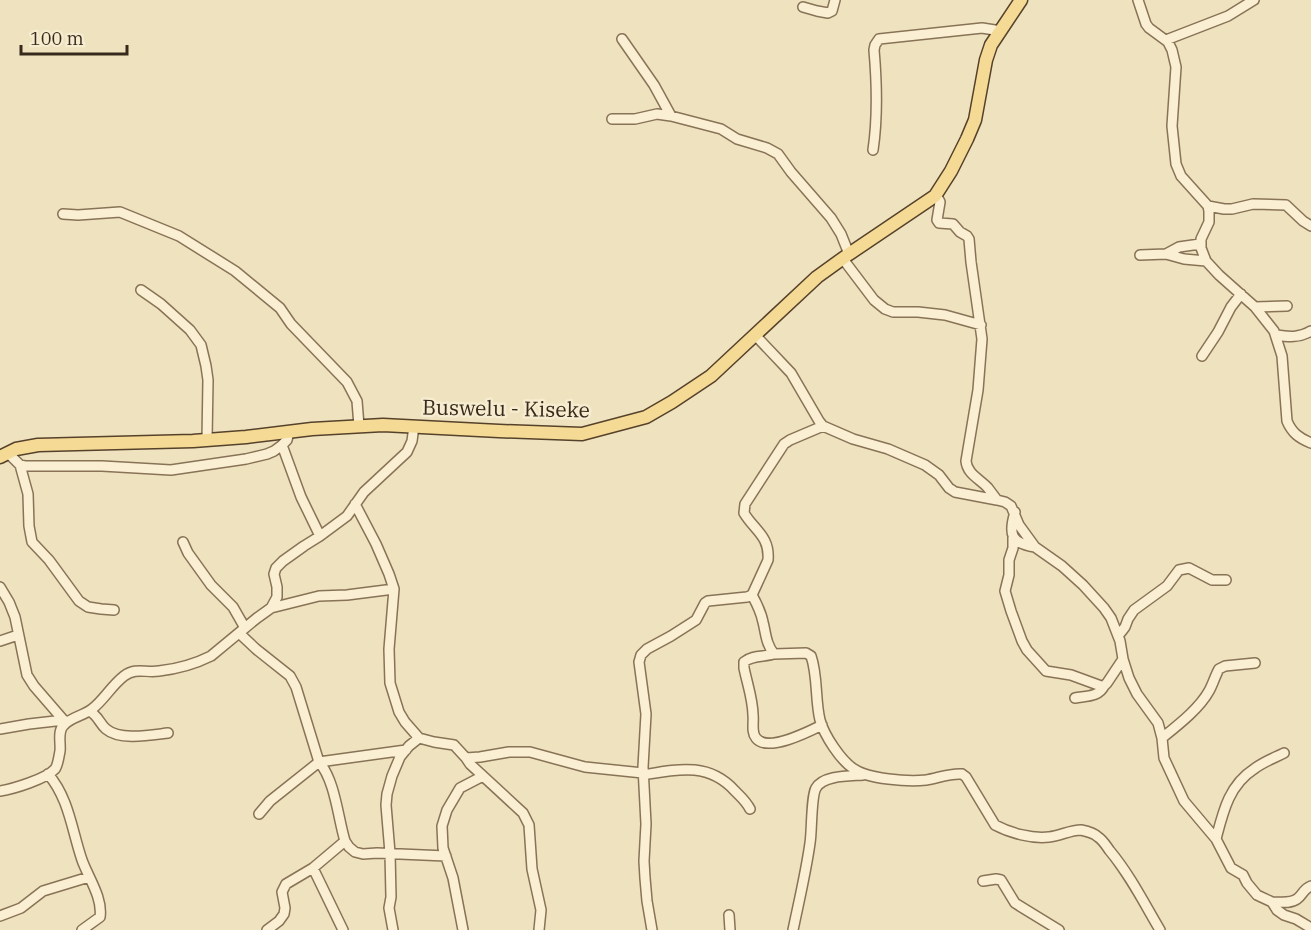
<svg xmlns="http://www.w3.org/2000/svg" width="1311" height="930" viewBox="0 0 1311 930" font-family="'IBM Plex Serif',serif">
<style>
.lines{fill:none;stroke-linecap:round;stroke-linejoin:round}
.minor-casing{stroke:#887357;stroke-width:12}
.major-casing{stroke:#56412b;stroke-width:15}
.minor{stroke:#faefd2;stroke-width:9}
.major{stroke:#f4da94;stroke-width:12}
.labels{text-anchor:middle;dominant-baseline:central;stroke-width:5;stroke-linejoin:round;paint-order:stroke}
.street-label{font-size:21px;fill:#372a1c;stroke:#f6eccf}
</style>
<rect width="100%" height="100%" fill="#efe2bf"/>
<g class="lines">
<defs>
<path id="minor" d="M 1138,0 L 1146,24 L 1149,28 L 1168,42 L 1172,50 L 1176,67 L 1172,126 L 1176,164 L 1181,176 L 1208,206 L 1209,211 L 1209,222 L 1201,239 L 1201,248 L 1206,261 L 1219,275 L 1255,307 L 1274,331 L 1282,356 L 1287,421 C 1292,433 1299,438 1311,443
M 803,7 L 817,11 L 828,13 L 832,11 L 835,0
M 622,39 L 654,85 L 671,116 L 721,129 L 737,139 L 767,148 L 778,154 L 791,172 L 831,218 L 841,234 L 849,254
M 1166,40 L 1228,16 L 1254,0
M 612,119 L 635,119 L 657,114 L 671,116
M 873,150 C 878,116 877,84 874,50 L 875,45 L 879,39 L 982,28 L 1001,31
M 935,196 L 939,200 L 940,202 L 937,220 L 939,223 L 953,224 L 960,232 L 967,236 L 969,239 L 971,262 L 982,339 L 978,390 L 966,461 C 967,474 980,479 988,488 C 991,492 994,496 997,500
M 1208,206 L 1224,209 L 1232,209 L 1253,204 L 1286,205 L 1303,221 L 1311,226
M 63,214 L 78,215 L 120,212 L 179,236 L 235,271 L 280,308 L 291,324 L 347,382 L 357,401 L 359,426
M 1166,254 L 1184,259 L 1206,261
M 1140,255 L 1166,254 L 1179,247 L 1200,244
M 843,259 L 874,300 L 885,309 L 893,312 L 918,312 L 945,315 L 981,325
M 141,290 L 161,304 L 190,330 L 201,345 L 206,366 L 208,380 L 207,440
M 1255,307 L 1287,306
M 755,335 L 791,373 L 819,421 L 823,426 L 853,439 L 888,449 L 925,465 L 939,475 L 949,488 L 955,492 L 997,500 L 1005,502 L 1011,506 L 1019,525 L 1035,547 L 1062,566 L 1083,585 L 1104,608 L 1111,618 L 1120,641 L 1123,659 L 1129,678 L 1137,694 L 1158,723 L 1162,738 L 1164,758 L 1184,801 L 1216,839 L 1231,868 L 1243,875 L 1247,883 L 1257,895 L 1272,902 L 1277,910 L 1284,915 L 1296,919 L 1311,928
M 1276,335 C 1289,337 1299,338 1311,331
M 1202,356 L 1218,332 L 1231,307 L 1241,294
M 282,445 L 301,497 L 320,536
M 8,453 L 20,465 L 25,466 L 102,466 L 171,470 L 246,459 L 267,454 L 274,451 L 282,445 L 287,440 L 289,432
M 20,465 L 28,494 L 29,526 L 32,542 L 49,560 L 79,601 L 88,607 L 101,609 L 114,610
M 355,504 L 376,544 L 389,574 L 394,589 L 389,649 L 390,683 L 399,712 L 405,722 L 419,738 L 434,742 L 454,745 L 466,758 L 480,757 L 509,752 L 530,752 L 585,767 L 643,773
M 1015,512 C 1008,535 1011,543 1035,547
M 1013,537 L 1013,548 L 1009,560 L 1009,575 L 1005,591 L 1011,611 L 1022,641 L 1027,650 L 1046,671 L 1071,675 L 1101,686 L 1104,686 L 1107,683 L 1123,659
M 183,542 L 188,553 L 211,585 L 233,607 L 245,628
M 0,587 L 9,602 L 15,617 L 27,675 L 34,686 L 66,723
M 752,595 C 757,604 761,612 763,622 C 766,634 766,644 774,654 L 806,653 L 811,656 C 818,676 815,700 820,720 C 824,735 841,761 854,769 C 868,779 908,782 926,780 C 938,778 950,773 962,774 L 966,777 L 995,825 C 1010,833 1032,839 1049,837 C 1060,836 1070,830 1081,830 C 1086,831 1094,833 1098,837 C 1103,840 1107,847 1110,851 C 1130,875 1144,903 1160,930
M 271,608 L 319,596 L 347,595 L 394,589
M 239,633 L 256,649 L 290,676 L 296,687 L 319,762 C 335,780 338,818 345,841 L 349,847 L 355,852 L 363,854 L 377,853 L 446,856
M 1118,636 L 1125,627 L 1128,619 L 1134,610 L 1167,586 L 1179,570 L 1189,568 L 1212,580 L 1226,580
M 0,641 L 18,635
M 774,654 C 764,657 752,655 744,662 L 744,668 C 747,683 753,700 753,715 C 754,722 751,732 756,738 C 767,753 810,731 822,725
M 1075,698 C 1086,696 1099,697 1104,686
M 89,711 C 98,715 99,723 106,729 C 120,741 151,735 168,733
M 0,729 L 29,724 L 64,720
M 1162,738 C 1178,725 1199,709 1209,691 C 1213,684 1215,676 1219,669 L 1225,666 L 1255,663
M 466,758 L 470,764 L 523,813 L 529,825 L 532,869 L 541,910 L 539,930
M 48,774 C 69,798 72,831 82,860 C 88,877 103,898 100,917 L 82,930
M 643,775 C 678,769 709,762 735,791 C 741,797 746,801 750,809
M 0,791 C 13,789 46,779 55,769 C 58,765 59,756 60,751 C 61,743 57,731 64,725 C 71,717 83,716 92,709 C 104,700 111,686 124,676 C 136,667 145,673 159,671 C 177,669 195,664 211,656 L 257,618 L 271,608 L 277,597 L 277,587 L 274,574 L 276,568 L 283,561 L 304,546 L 320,536 L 347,516 L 364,492 L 407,452 L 412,441 L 414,426
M 259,814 L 270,801 L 319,762 L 406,750
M 1216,839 C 1223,812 1229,785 1254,769 C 1263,762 1274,758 1284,753
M 313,868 L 343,930
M 983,881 L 996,879 L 1001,880 L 1015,903 L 1059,930
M 1272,902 C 1280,902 1290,904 1297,899 C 1303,895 1303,889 1311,886
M 729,915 L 730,930
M 0,916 L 21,908 L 43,891 L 89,877
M 267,930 L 279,921 L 284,914 L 285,908 L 282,892 L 286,884 L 313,868 L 345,841
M 393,930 L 389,908 L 391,897 L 390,853 L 386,805 L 387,794 L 392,776 L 400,757 L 409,746 L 419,738
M 463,930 L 453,878 L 443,848 L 442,826 L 447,810 L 460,788 L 483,776
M 652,930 L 647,901 L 645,878 L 644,861 L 646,824 L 643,767 L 646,714 L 639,662 L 641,655 L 647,649 L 671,636 L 696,620 L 705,603 L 708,601 L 747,597 L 752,595 L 768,560 C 770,536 754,530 744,513 L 745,504 L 784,444 L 790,440 L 823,426
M 793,930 C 799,901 806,872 810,843 C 812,832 811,796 816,788 C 823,775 850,776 863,775"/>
<path id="major" d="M 0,457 L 16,449 L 38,445 L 193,441 L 246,437 L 312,429 L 383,425 L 499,431 L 582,434 L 646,417 L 672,402 L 711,376 L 817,277 L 849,254 L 935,196 L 951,171 L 967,139 L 975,120 L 986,60 L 991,45 L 1021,0"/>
</defs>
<use href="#minor" class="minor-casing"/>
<use href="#major" class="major-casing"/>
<use href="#minor" class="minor"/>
<use href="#major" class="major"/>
</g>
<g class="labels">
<g class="street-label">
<text transform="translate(506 408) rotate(1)">Buswelu - Kiseke</text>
</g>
</g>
<path d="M21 45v9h106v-9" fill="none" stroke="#372a1c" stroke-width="3"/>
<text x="30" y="45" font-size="18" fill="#372a1c" stroke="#f6eccf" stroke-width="4.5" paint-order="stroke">100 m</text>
</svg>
